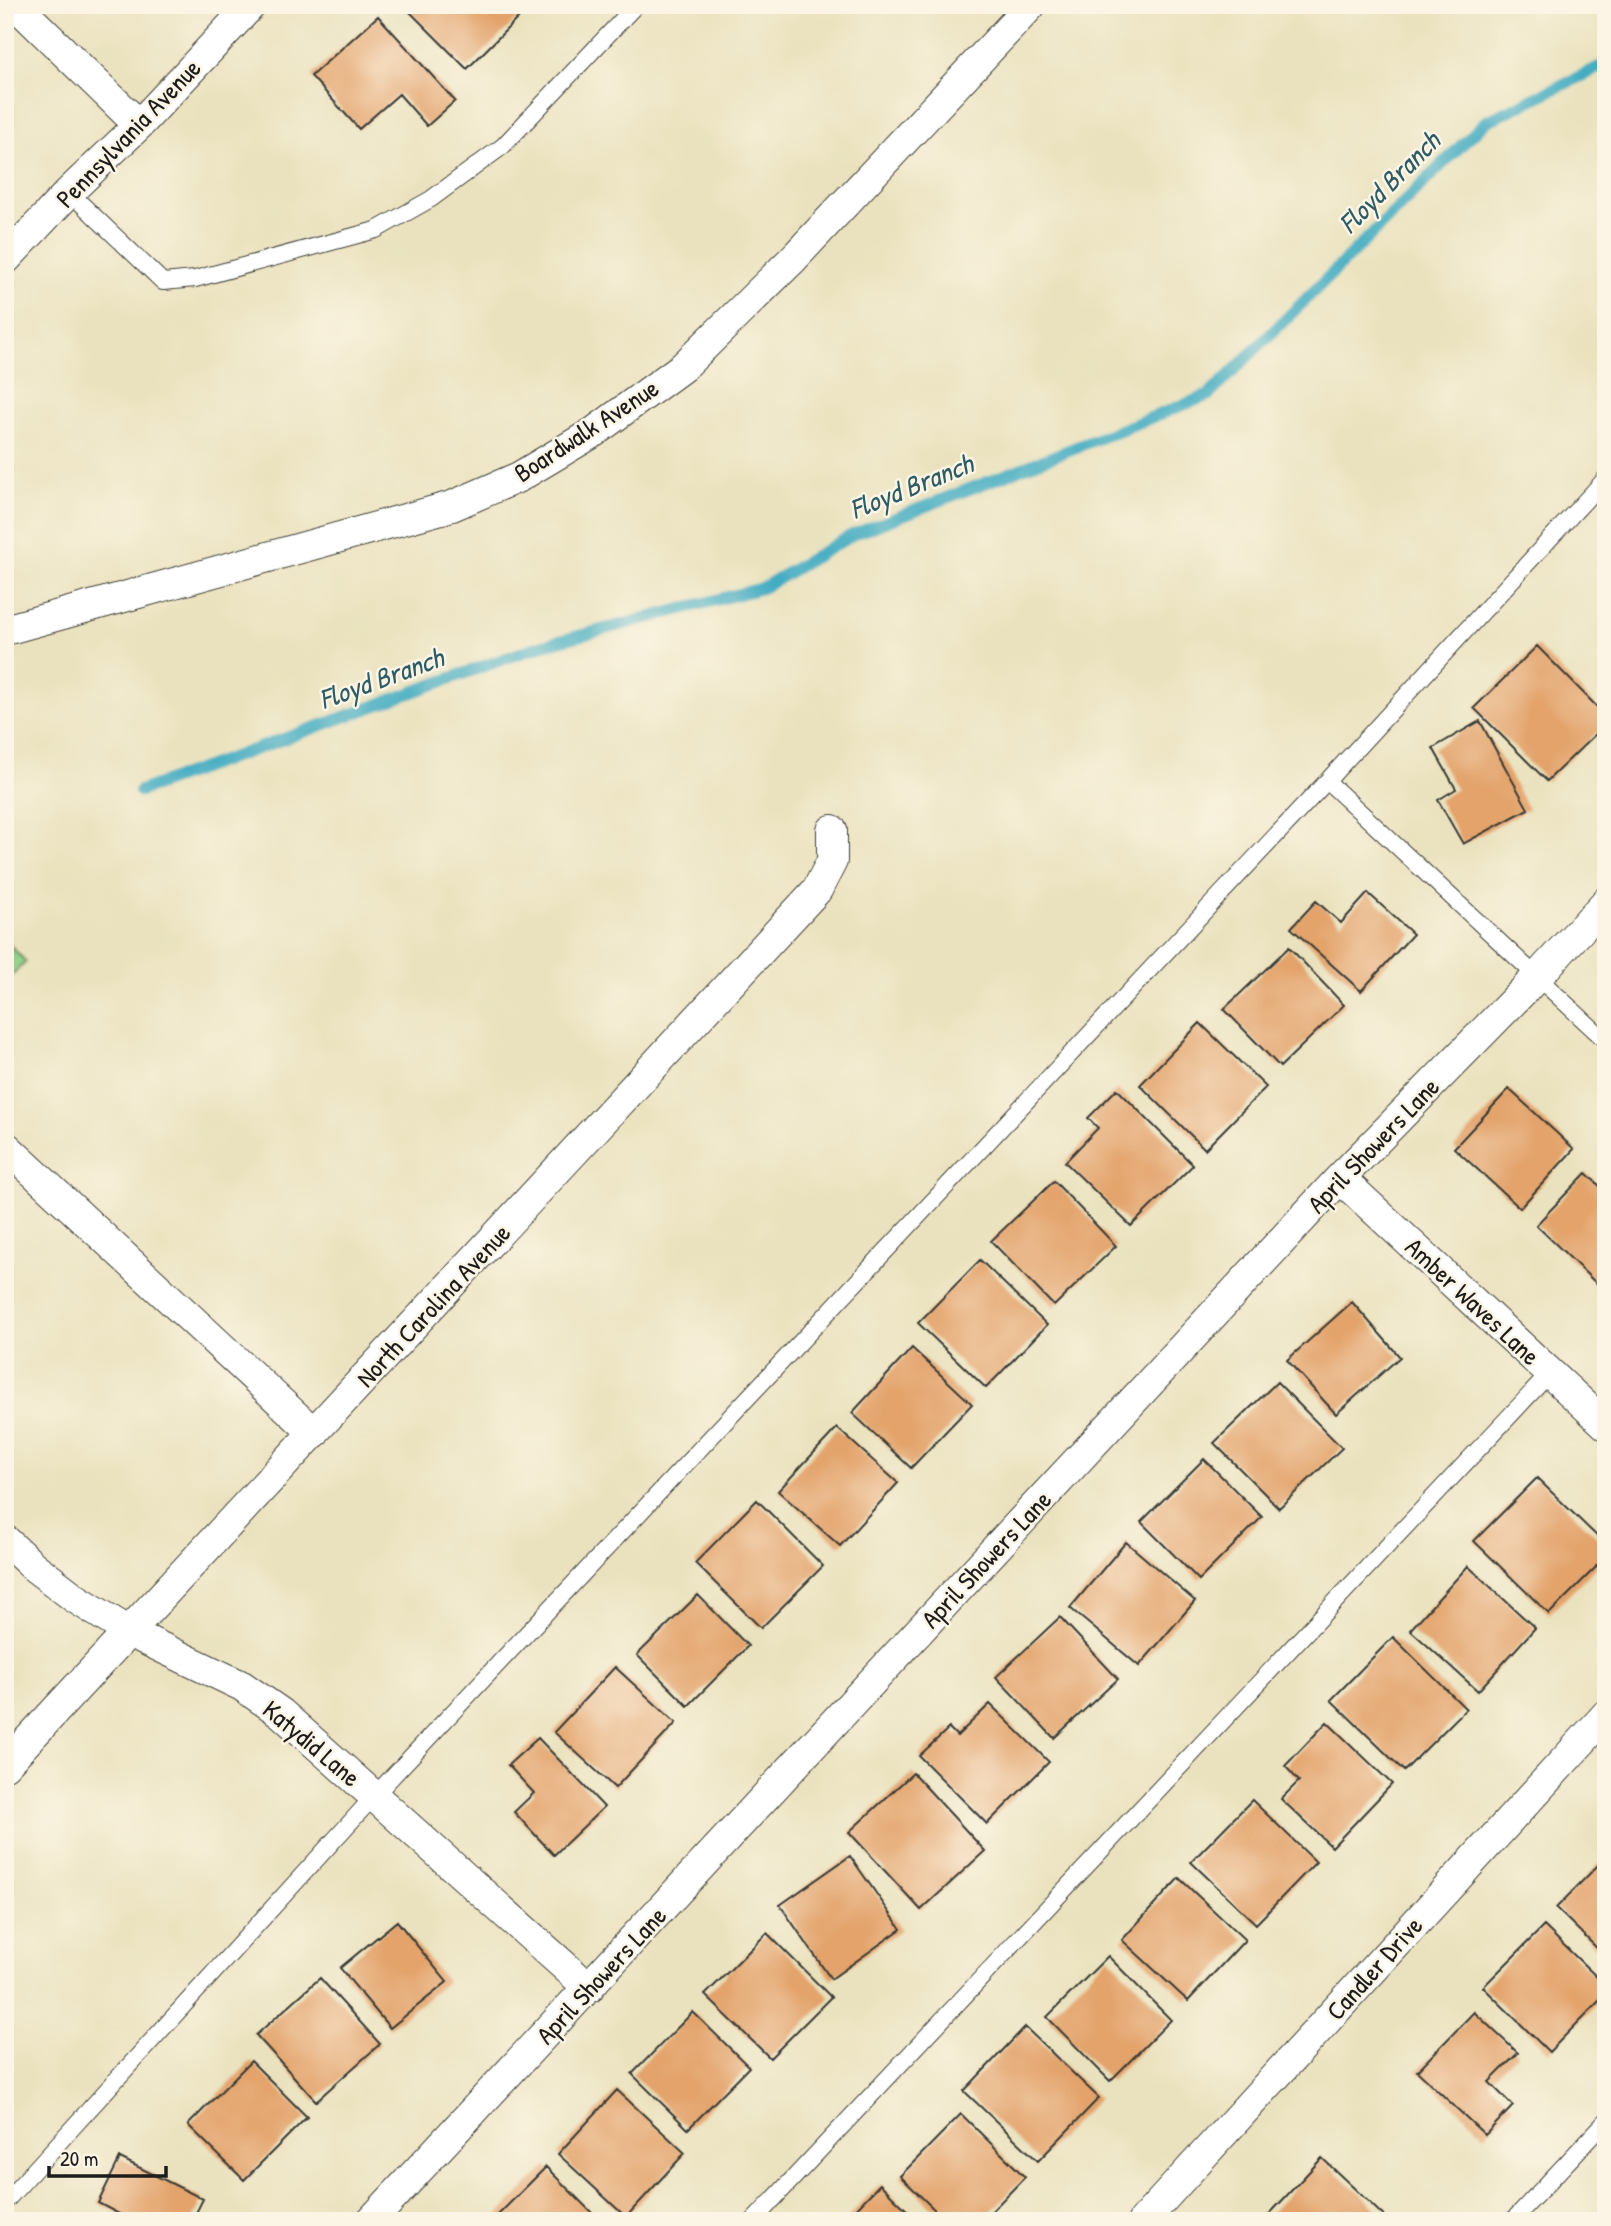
<svg xmlns="http://www.w3.org/2000/svg" width="1611" height="2226" viewBox="0 0 1611 2226" font-family="'Patrick Hand',sans-serif">
<style>
.green{fill:#90cf86;stroke:#567651;stroke-width:2}
.lines{fill:none;stroke-linecap:round;stroke-linejoin:round}
.stream{stroke:#41abc1;stroke-width:12}
.building{fill:#e3a36a}
.lane-casing{stroke:#3b3a34;stroke-width:18}
.street-casing{stroke:#3b3a34;stroke-width:32}
.lane{stroke:#fff;stroke-width:16}
.street{stroke:#fff;stroke-width:30}
.labels{text-anchor:middle;dominant-baseline:central;stroke-width:5;stroke-linejoin:round;paint-order:stroke}
.street-label{font-size:26px;fill:#1c1c1c;stroke:#fcf5e5}
.water-label{font-size:28px;font-style:italic;fill:#2d5c66;stroke:#fcf5e5}
</style>
<rect width="100%" height="100%" fill="#fcf5e5"/>
<filter id="ink" filterUnits="userSpaceOnUse"><feTurbulence type="fractalNoise" baseFrequency=".0143" numOctaves="2"/><feDisplacementMap in="SourceGraphic" scale="14" xChannelSelector="R" yChannelSelector="G"/><feConvolveMatrix kernelMatrix="1 2 1 2 8 2 1 2 1" color-interpolation-filters="sRGB"/></filter>
<filter id="wash" filterUnits="userSpaceOnUse"><feTurbulence type="fractalNoise" baseFrequency=".00686" numOctaves="4" result="noise"/><feDisplacementMap in="SourceGraphic" scale="28" xChannelSelector="R" yChannelSelector="G"/><feGaussianBlur stdDeviation="1.57" result="paint"/><feColorMatrix in="noise" values="0 0 0 0 0 0 0 0 0 0 0 0 0 0 0 0 0 1.4 0 .05"/><feComposite in="paint" operator="in"/></filter>
<g filter="url(#wash)">
<rect width="100%" height="100%" fill="#eae2be"/>
<path class="green" d="M 5,940 L 26,962 L 5,981 Z"/>
<g class="lines">
<path class="stream" d="M 140,791 L 540,646 L 762,588 L 852,535 L 1209,395 L 1485,122 L 1606,64"/>
</g>
<g id="blocks">
<path class="building" d="M 403,5 L 527,5 L 529,7 L 467,69 Z
M 378,16 L 455,101 L 427,126 L 399,94 L 359,129 L 311,76 Z
M 1537,646 L 1606,716 L 1606,724 L 1547,781 L 1474,708 Z
M 1480,721 L 1528,809 L 1463,844 L 1438,800 L 1456,789 L 1433,748 Z
M 1368,893 L 1413,934 L 1361,991 L 1291,928 L 1316,901 L 1341,923 Z
M 1289,947 L 1344,1005 L 1280,1067 L 1224,1009 Z
M 1200,1023 L 1266,1087 L 1205,1149 L 1140,1085 Z
M 1117,1089 L 1193,1165 L 1131,1226 L 1065,1162 L 1098,1128 L 1088,1118 Z
M 1509,1089 L 1574,1149 L 1520,1208 L 1454,1148 Z
M 1586,1173 L 1606,1192 L 1606,1279 L 1599,1286 L 1536,1225 Z
M 1054,1181 L 1116,1246 L 1054,1306 L 991,1241 Z
M 980,1260 L 1047,1325 L 986,1388 L 918,1323 Z
M 1352,1302 L 1400,1357 L 1336,1414 L 1287,1360 Z
M 912,1348 L 972,1404 L 911,1468 L 852,1413 Z
M 1277,1382 L 1342,1448 L 1279,1508 L 1214,1443 Z
M 837,1428 L 898,1483 L 840,1546 L 778,1491 Z
M 1204,1459 L 1262,1517 L 1199,1580 L 1141,1522 Z
M 1537,1478 L 1606,1545 L 1606,1557 L 1549,1614 L 1474,1541 Z
M 757,1500 L 823,1566 L 761,1628 L 695,1563 Z
M 1126,1542 L 1195,1601 L 1139,1666 L 1070,1608 Z
M 1468,1566 L 1535,1628 L 1478,1691 L 1410,1630 Z
M 698,1595 L 748,1646 L 688,1706 L 637,1655 Z
M 1060,1617 L 1118,1679 L 1054,1738 L 996,1677 Z
M 1393,1637 L 1466,1709 L 1404,1771 L 1331,1700 Z
M 615,1667 L 676,1723 L 615,1788 L 554,1732 Z
M 990,1704 L 1049,1762 L 987,1824 L 919,1756 L 949,1728 L 957,1736 Z
M 1327,1722 L 1392,1784 L 1332,1847 L 1281,1799 L 1299,1781 L 1285,1766 Z
M 538,1738 L 604,1807 L 554,1855 L 514,1812 L 534,1793 L 508,1765 Z
M 913,1773 L 985,1851 L 921,1910 L 849,1832 Z
M 1252,1800 L 1316,1862 L 1256,1924 L 1191,1862 Z
M 850,1856 L 901,1929 L 831,1979 L 780,1905 Z
M 1606,1857 L 1606,1957 L 1556,1908 Z
M 1179,1878 L 1245,1940 L 1188,2001 L 1122,1940 Z
M 397,1921 L 447,1982 L 390,2028 L 340,1968 Z
M 1544,1926 L 1606,1986 L 1606,1994 L 1549,2052 L 1483,1987 Z
M 767,1933 L 831,1997 L 770,2058 L 705,1995 Z
M 1108,1956 L 1171,2020 L 1110,2081 L 1047,2017 Z
M 320,1978 L 380,2044 L 316,2101 L 256,2035 Z
M 693,2012 L 749,2067 L 688,2129 L 632,2074 Z
M 1474,2012 L 1518,2053 L 1489,2082 L 1513,2106 L 1485,2135 L 1417,2071 Z
M 1025,2027 L 1099,2098 L 1038,2161 L 964,2091 Z
M 251,2061 L 307,2117 L 244,2180 L 188,2125 Z
M 617,2090 L 685,2153 L 626,2217 L 558,2154 Z
M 961,2114 L 1025,2177 L 982,2221 L 946,2221 L 900,2176 Z
M 120,2158 L 203,2199 L 192,2221 L 118,2221 L 121,2215 L 98,2203 Z
M 1322,2158 L 1389,2221 L 1263,2221 Z
M 546,2167 L 600,2221 L 492,2221 Z
M 880,2184 L 918,2221 L 844,2221 Z"/>
</g>
</g>
<g filter="url(#ink)">
<use href="#blocks" fill-opacity="0" stroke="#3b3a34" stroke-width="2"/>
<g class="lines">
<defs>
<path id="lane" d="M 69,192 L 163,282 L 195,279 L 376,230 L 431,199 L 503,146 L 636,5
M 1327,781 L 1606,1041
M 5,2202 L 375,1795 L 1327,781 L 1606,478
M 753,2221 L 1550,1373
M 1512,2221 L 1606,2121"/>
<path id="street" d="M 16,5 L 139,125
M 5,260 L 69,192 L 139,125 L 251,5
M 5,630 L 452,506 L 519,477 L 594,432 L 684,366 L 793,259 L 1031,5
M 5,1146 L 314,1433
M 1340,1178 L 1606,1425
M 5,1540 L 33,1566 L 75,1598 L 129,1632 L 242,1686 L 281,1713 L 589,1988
M 5,1765 L 817,890 L 832,861 L 832,830
M 371,2221 L 1340,1178 L 1537,977 L 1606,902
M 1143,2221 L 1606,1715"/>
</defs>
<use href="#lane" class="lane-casing"/>
<use href="#street" class="street-casing"/>
<use href="#lane" class="lane"/>
<use href="#street" class="street"/>
</g>
</g>
<g class="labels">
<g class="street-label">
<text transform="translate(128 133) rotate(-46)">Pennsylvania Avenue</text>
<text transform="translate(586 430) rotate(-33)">Boardwalk Avenue</text>
<text transform="translate(1373 1145) rotate(-46)">April Showers Lane</text>
<text transform="translate(1473 1301) rotate(43)">Amber Waves Lane</text>
<text transform="translate(433 1305) rotate(-47)">North Carolina Avenue</text>
<text transform="translate(986 1559) rotate(-47)">April Showers Lane</text>
<text transform="translate(312 1743) rotate(40)">Katydid Lane</text>
<text transform="translate(1374 1968) rotate(-48)">Candler Drive</text>
<text transform="translate(601 1975) rotate(-47)">April Showers Lane</text>
</g>
<g class="water-label">
<text transform="translate(1389 182) rotate(-45)">Floyd Branch</text>
<text transform="translate(911 486) rotate(-22)">Floyd Branch</text>
<text transform="translate(381 678) rotate(-20)">Floyd Branch</text>
</g>
</g>
<rect width="1611" height="2226" fill="none" stroke="#fcf5e5" stroke-width="28"/>
<path d="M49 2166v10h117v-10" fill="none" stroke="#1c1c1c" stroke-width="3.5"/>
<text x="60" y="2166" font-size="21" fill="#1c1c1c" stroke="#fcf5e5" stroke-width="5" paint-order="stroke">20 m</text>
</svg>
